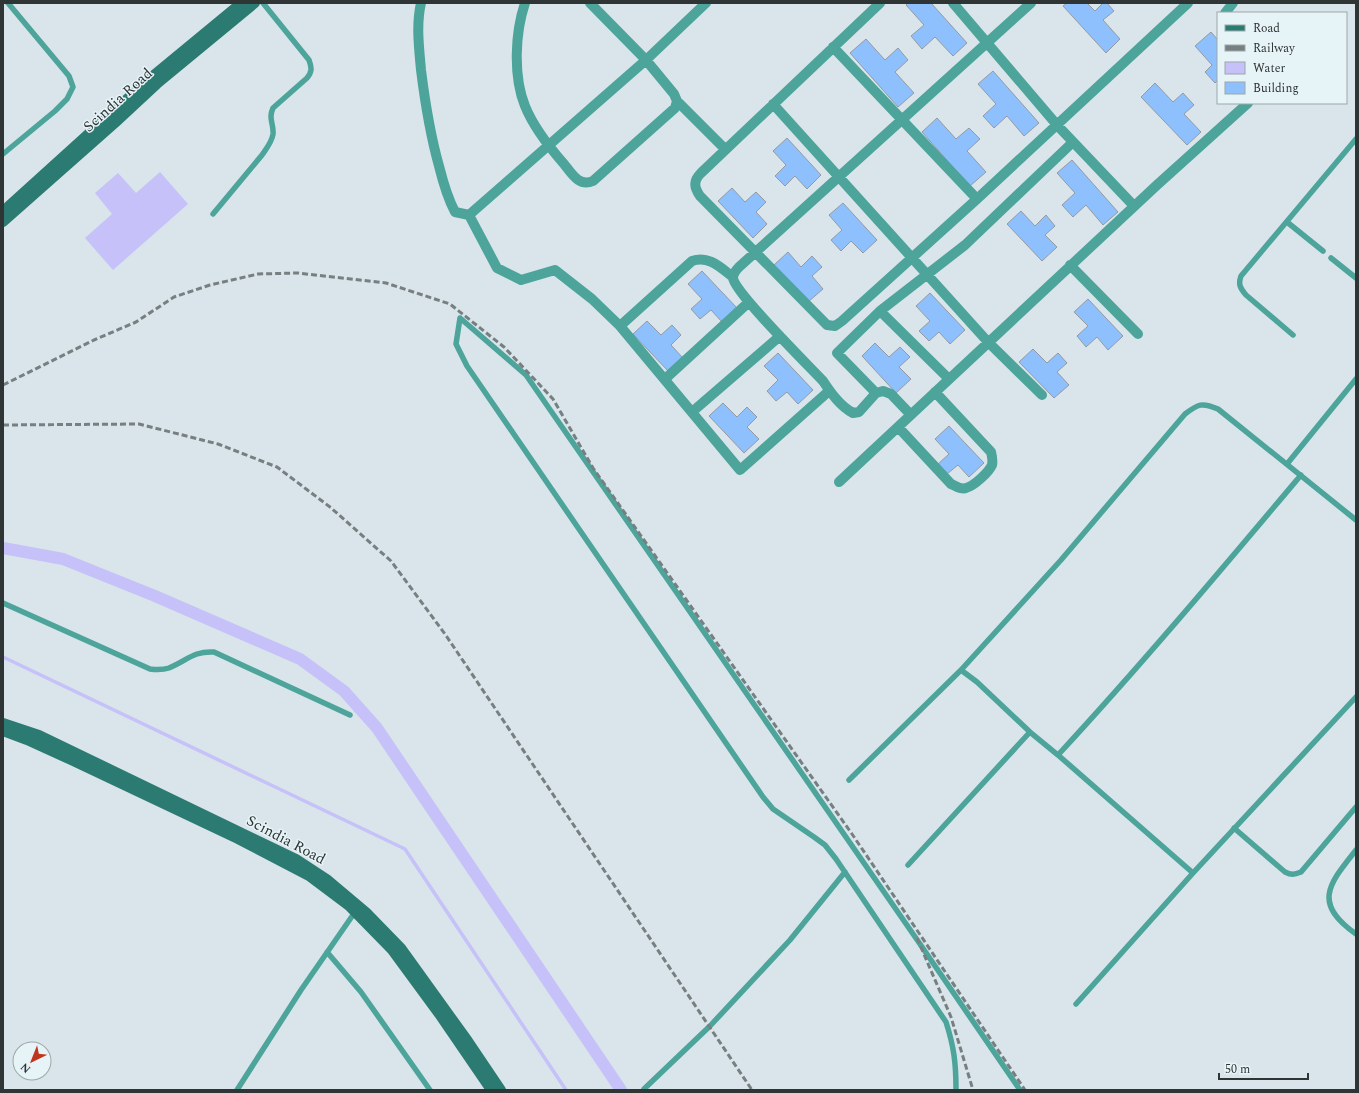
<svg xmlns="http://www.w3.org/2000/svg" width="1359" height="1093" viewBox="0 0 1359 1093" font-family="Spectral,serif">
<style>
.water{fill:#c6c1f8}
.lines{fill:none;stroke-linecap:round;stroke-linejoin:round}
.stream{stroke:#c6c1f8;stroke-width:3.5}
.canal{stroke:#c6c1f8;stroke-width:12}
.building{fill:#8ec0fe;stroke:#949aa3}
.lane{stroke:#4da49a;stroke-width:5.5}
.street{stroke:#4da49a;stroke-width:10}
.secondary{stroke:#2c7b73;stroke-width:10}
.rail{stroke:#777f81;stroke-width:3;stroke-dasharray:6 3;stroke-linecap:butt}
.labels{text-anchor:middle;dominant-baseline:central;stroke-width:3;stroke-linejoin:round;paint-order:stroke}
.street-label{font-size:15px;fill:#2f3435;stroke:#e6f3f7}
</style>
<rect width="100%" height="100%" fill="#d9e5ea"/>
<path class="water" d="M 160,172 L 188,204 L 113,270 L 85,238 L 112,214 L 95,193 L 118,173 L 136,193 Z"/>
<g class="lines">
<path class="stream" d="M 3,657 L 405,849 L 566,1090"/>
<path class="canal" d="M 3,548 L 63,559 L 155,596 L 300,659 L 344,691 L 377,728 L 621,1090"/>
</g>
<path class="building" d="M 908,3 L 931,3 L 967,43 L 953,56 L 935,37 L 922,49 L 911,36 L 924,25 L 906,5 Z
M 1067,3 L 1087,3 L 1095,11 L 1103,3 L 1107,3 L 1114,11 L 1103,20 L 1120,39 L 1106,53 L 1063,6 Z
M 1211,32 L 1218,40 L 1218,80 L 1215,83 L 1205,72 L 1212,65 L 1195,46 Z
M 866,39 L 885,60 L 898,48 L 908,60 L 895,72 L 914,93 L 898,107 L 850,53 Z
M 993,71 L 1039,123 L 1024,136 L 1007,116 L 994,128 L 983,116 L 996,104 L 978,84 Z
M 1155,83 L 1173,102 L 1183,93 L 1194,105 L 1184,114 L 1201,132 L 1187,145 L 1141,97 Z
M 937,118 L 956,139 L 969,128 L 980,139 L 967,151 L 986,172 L 970,186 L 922,132 Z
M 787,138 L 821,175 L 807,189 L 795,176 L 785,186 L 775,176 L 786,165 L 773,151 Z
M 1072,160 L 1118,212 L 1103,225 L 1086,205 L 1073,217 L 1062,205 L 1075,193 L 1057,173 Z
M 732,188 L 745,202 L 756,192 L 766,202 L 756,212 L 767,224 L 753,238 L 718,201 Z
M 843,203 L 877,240 L 863,253 L 851,241 L 841,251 L 831,240 L 842,230 L 829,215 Z
M 1021,211 L 1035,226 L 1046,215 L 1055,226 L 1045,235 L 1057,247 L 1042,261 L 1007,224 Z
M 788,252 L 801,267 L 812,256 L 822,267 L 812,276 L 823,289 L 808,302 L 774,265 Z
M 702,271 L 737,308 L 722,322 L 711,310 L 700,319 L 691,309 L 702,299 L 688,284 Z
M 930,293 L 965,330 L 950,344 L 939,332 L 929,341 L 919,331 L 930,321 L 916,306 Z
M 1088,299 L 1123,336 L 1108,350 L 1097,337 L 1086,347 L 1077,336 L 1088,326 L 1074,312 Z
M 647,321 L 661,335 L 672,325 L 681,335 L 671,345 L 682,357 L 668,371 L 633,334 Z
M 875,343 L 889,357 L 900,347 L 910,357 L 899,367 L 911,379 L 896,393 L 862,356 Z
M 1033,349 L 1047,363 L 1058,353 L 1067,363 L 1057,372 L 1069,385 L 1054,398 L 1019,362 Z
M 778,353 L 813,390 L 798,404 L 787,392 L 776,401 L 767,391 L 778,380 L 764,366 Z
M 723,403 L 737,417 L 747,407 L 757,417 L 747,427 L 759,439 L 744,453 L 709,416 Z
M 949,426 L 984,463 L 969,477 L 958,465 L 947,474 L 938,464 L 949,454 L 935,439 Z"/>
<g class="lines">
<path class="lane" d="M 3,154 L 55,111 L 67,99 L 73,87 L 69,76 L 8,3
M 213,214 L 262,155 C 266,149 272,142 273,134 C 274,124 268,119 273,108 L 307,78 C 312,72 312,68 309,60 L 263,3
M 1287,222 L 1323,251
M 1331,258 L 1356,278
M 1293,335 L 1246,295 C 1240,288 1238,284 1241,276 L 1356,139
M 1287,464 L 1356,379
M 3,603 L 150,669 C 157,670 163,670 169,668 C 188,660 193,651 214,652 L 350,715
M 961,670 L 977,682 L 1030,732 L 1058,755 L 1193,873
M 1058,755 C 1142,664 1221,570 1301,475
M 849,780 L 961,670 L 1061,560 L 1185,414 C 1198,404 1202,402 1218,409 L 1356,520
M 1234,828 L 1285,872 C 1291,875 1294,875 1301,872 L 1356,807
M 1356,850 C 1329,884 1312,903 1356,934
M 908,865 L 1030,732
M 327,952 L 361,992 L 430,1090
M 1076,1004 L 1193,873 L 1356,697
M 644,1089 L 710,1026 L 790,940 L 845,872
M 237,1090 L 301,990 L 355,912
M 956,1090 C 956,1063 954,1047 946,1022 L 836,859 L 825,845 L 814,837 L 773,809 L 763,797 L 467,366 L 456,344 L 460,318 L 526,375 L 920,944 L 1020,1090"/>
<path class="street" d="M 421,3 C 416,25 419,47 421,70 C 425,102 430,134 439,166 C 443,182 447,197 455,212 L 469,215 L 646,60 L 706,3
M 525,3 C 515,33 513,76 525,106 C 533,126 550,148 564,164 C 572,174 579,187 593,181 L 675,108 L 677,101 L 674,94 L 646,60 L 590,3
M 880,3 L 701,173 C 693,181 694,187 700,196 L 827,325 L 835,326 L 842,321 L 977,199 L 1188,3
M 953,3 L 1057,125 L 1134,206
M 1225,13 L 1233,3
M 833,47 L 977,199
M 677,101 L 725,149
M 773,104 L 988,342 L 1042,395
M 469,215 L 497,268 L 521,280 L 555,270 L 592,299 L 620,326
M 1070,265 L 1138,334
M 733,277 C 721,268 709,255 692,261 L 620,326 L 740,470 L 829,391
M 880,311 L 949,379
M 665,379 L 749,302
M 876,393 L 837,353 L 880,311 L 965,245 L 1073,142
M 692,412 L 780,336
M 911,415 L 891,394 L 883,391 L 876,393 L 859,412 L 853,413 C 840,406 831,393 823,381 C 809,366 735,293 733,278 C 733,274 736,270 739,267 L 1031,3
M 898,427 L 951,484 C 956,486 961,490 966,488 C 974,486 989,472 992,465 C 993,461 992,456 991,452 L 935,392
M 839,482 L 1157,185 L 1248,103"/>
<path class="secondary" d="M 3,211 L 150,78 L 241,3
M 3,222 L 115,123 L 157,84 L 255,3
M 3,723 L 39,735 L 296,859 L 328,880 L 366,912 L 401,948 L 468,1041 L 501,1090
M 3,731 L 27,740 L 71,760 L 238,839 L 309,876 L 349,906 L 392,950 L 439,1014 L 491,1090"/>
<path class="rail" d="M 3,385 L 94,340 L 136,322 L 174,297 L 210,285 L 258,274 L 298,273 L 386,283 L 450,304 L 504,347 L 553,399 L 593,468 L 852,834 L 1025,1090
M 3,425 L 139,424 L 218,444 L 277,467 L 330,507 L 391,561 L 445,634 L 752,1090
M 917,938 L 951,1017 L 973,1090"/>
</g>
<g class="labels">
<g class="street-label">
<text transform="translate(118 100) rotate(-42)">Scindia Road</text>
<text transform="translate(286 840) rotate(28)">Scindia Road</text>
</g>
</g>
<rect width="1359" height="1093" fill="none" stroke="#2f3435" stroke-width="8"/>
<rect x="1217" y="12" width="130" height="92" fill="#e6f3f7" stroke="#9da7a9"/>
<rect x="1225" y="25" width="20" height="6" fill="#2c7b73" stroke="#9da7a9"/>
<text x="1253" y="32" font-size="12" fill="#2f3435">Road</text>
<rect x="1225" y="45" width="20" height="6" fill="#777f81" stroke="#9da7a9"/>
<text x="1253" y="52" font-size="12" fill="#2f3435">Railway</text>
<rect x="1225" y="62" width="20" height="12" fill="#c6c1f8" stroke="#9da7a9"/>
<text x="1253" y="72" font-size="12" fill="#2f3435">Water</text>
<rect x="1225" y="82" width="20" height="12" fill="#8ec0fe" stroke="#9da7a9"/>
<text x="1253" y="92" font-size="12" fill="#2f3435">Building</text>
<g transform="translate(32 1061) rotate(223)"><circle r="19" fill="#e6f3f7" stroke="#9da7a9"/>
<path d="M0-3L7 15L0 10L-7 15Z" fill="#c0351e"/>
<text y="-6" font-size="11" font-weight="bold" text-anchor="middle" fill="#2f3435">N</text>
</g>
<path d="M1219 1073v6h89v-6" fill="none" stroke="#2f3435" stroke-width="2"/>
<text x="1225" y="1073" font-size="12" fill="#2f3435" stroke="#e6f3f7" stroke-width="3" paint-order="stroke">50 m</text>
</svg>
